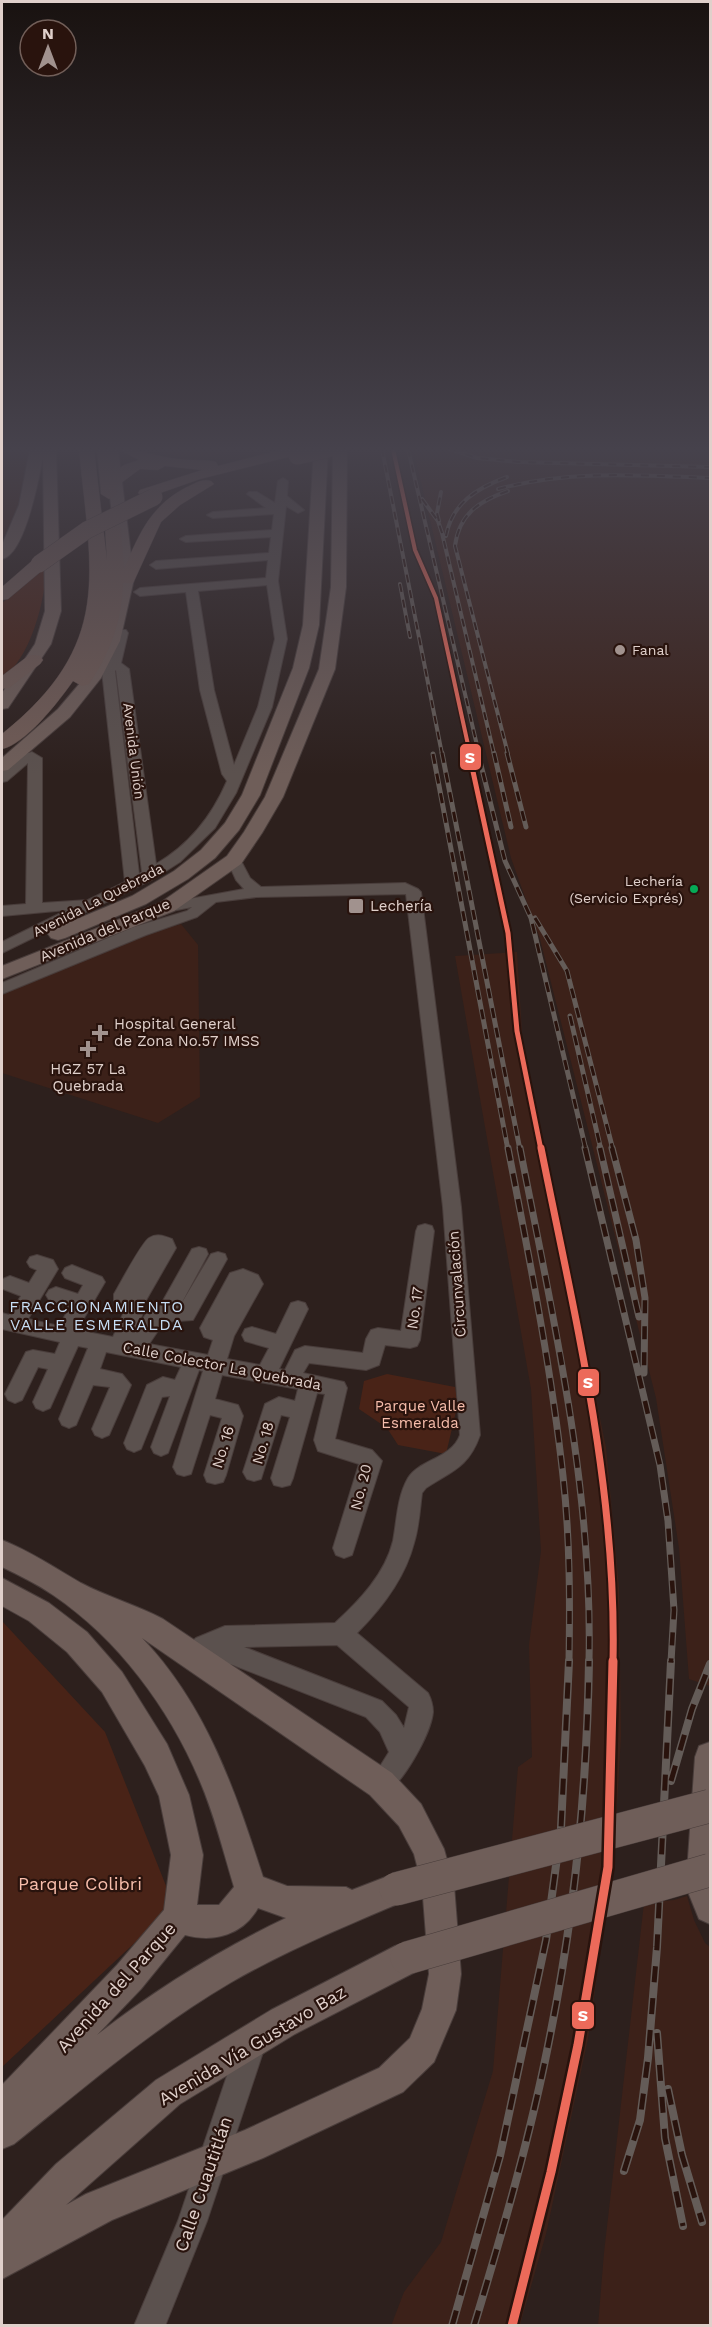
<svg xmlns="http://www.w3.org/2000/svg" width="712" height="2327" viewBox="0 0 712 2327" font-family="'Work Sans',sans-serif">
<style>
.built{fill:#3c2119}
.green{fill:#492317}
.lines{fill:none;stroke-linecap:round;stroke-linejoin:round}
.minor-casing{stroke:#493d3b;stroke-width:2}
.major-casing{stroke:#493d3b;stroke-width:2}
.highway-casing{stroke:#493d3b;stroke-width:1}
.minor{fill:#5b514e;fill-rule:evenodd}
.major{fill:#6f5e59;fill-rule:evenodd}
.highway{fill:#715c56;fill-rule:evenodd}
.rail-far3-casing{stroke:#645c58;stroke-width:4}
.rail-far2-casing{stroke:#645c58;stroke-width:5}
.rail-far1-casing{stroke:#645c58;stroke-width:7}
.rail-casing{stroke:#645c58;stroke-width:8}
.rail-far3{stroke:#29130d;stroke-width:2;stroke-dasharray:8;stroke-linecap:butt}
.rail-far2{stroke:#29130d;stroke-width:3;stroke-dasharray:10;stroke-linecap:butt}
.rail-far1{stroke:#29130d;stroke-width:4.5;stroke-dasharray:13;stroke-linecap:butt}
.rail{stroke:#29130d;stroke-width:5;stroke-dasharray:16;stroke-linecap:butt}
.major-bridge-casing{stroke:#493d3b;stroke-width:34;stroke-linecap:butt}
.highway-bridge-casing{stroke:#493d3b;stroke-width:18;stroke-linecap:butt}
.major-bridge{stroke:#6f5e59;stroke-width:33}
.highway-bridge{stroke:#715c56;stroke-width:17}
.rail-1-far3-casing{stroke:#29130d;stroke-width:7}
.rail-1-far2-casing{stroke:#29130d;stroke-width:9}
.rail-1-far1-casing{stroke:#29130d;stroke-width:11}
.rail-1-casing{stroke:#29130d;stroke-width:14}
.rail-1-far3{stroke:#ec6a5a;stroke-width:4}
.rail-1-far2{stroke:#ec6a5a;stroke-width:5}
.rail-1-far1{stroke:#ec6a5a;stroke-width:7}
.rail-1{stroke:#ec6a5a;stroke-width:9}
.poi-dot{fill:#a1928e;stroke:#29130d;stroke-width:2}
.bus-dot{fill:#06aa56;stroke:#29130d;stroke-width:2}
.labels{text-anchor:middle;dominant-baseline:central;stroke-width:4.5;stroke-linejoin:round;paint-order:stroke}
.far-poi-label{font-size:14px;fill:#e0d0cb;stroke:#29130d;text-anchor:start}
.far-street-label{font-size:14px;fill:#e0d0cb;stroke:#29130d}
.bus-label{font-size:14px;fill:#e0d0cb;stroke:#29130d;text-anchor:end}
.poi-label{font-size:15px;fill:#e0d0cb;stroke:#29130d;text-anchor:start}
.street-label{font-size:15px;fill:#e0d0cb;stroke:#29130d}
.park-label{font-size:15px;fill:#f7bdab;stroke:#29130d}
.neighbourhood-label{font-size:16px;letter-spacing:1.5px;fill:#c6ddf4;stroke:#29130d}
.near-park-label{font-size:18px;fill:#f7bdab;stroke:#29130d}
.near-street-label{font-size:18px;fill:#e0d0cb;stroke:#29130d}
.line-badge{stroke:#29130d;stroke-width:2}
.badge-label{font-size:16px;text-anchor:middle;font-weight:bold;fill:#fff}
</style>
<rect width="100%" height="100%" fill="#2d201d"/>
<path class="built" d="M 2,449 L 31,449 L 21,504 L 2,539 Z
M 150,449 L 247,449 L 198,458 L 175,456 Z
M 413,449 L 710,449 L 710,1686 L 689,1679 L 679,1548 L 656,1398 L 540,939 L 511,858 Z
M 181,924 L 198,945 L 200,1097 L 158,1123 L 2,1073 L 2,993 L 139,935 Z
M 517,952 L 523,1049 L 606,1447 L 619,1587 L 621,1736 L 614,1859 L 588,2039 L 546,2234 L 520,2325 L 391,2326 L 404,2292 L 441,2242 L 493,2071 L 518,1767 L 532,1757 L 529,1645 L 541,1551 L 531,1389 L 455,956 Z
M 687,1896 L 694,1920 L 705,1943 L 710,1947 L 710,2325 L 598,2326 L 604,2253 L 644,1903 L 674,1900 Z"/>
<path class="green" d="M 46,567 C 46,599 30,660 2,678 L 2,603 Z
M 387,1374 L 455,1387 L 458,1403 L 446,1454 L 398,1445 L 387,1428 L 359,1409 L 364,1381 Z
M 2,1621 L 105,1732 L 174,1906 L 2,2067 Z"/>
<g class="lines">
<defs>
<path id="minor" d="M 283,478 L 288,481 L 287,496 L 304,510 L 298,513 L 286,506 L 278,581 L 287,639 L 272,707 L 236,793 L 215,828 L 180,862 L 155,878 L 2,953 L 2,942 L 67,910 L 2,916 L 2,906 L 26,904 L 28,763 L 7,781 L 2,782 L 2,771 L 21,755 L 32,752 L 42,758 L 42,903 L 88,900 L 125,882 L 102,671 L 108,663 L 118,630 L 126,630 L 128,633 L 121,663 L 129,669 L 156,864 C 189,845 212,816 227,781 L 222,774 L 200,690 L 186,592 L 140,596 L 134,592 L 140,588 L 266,578 L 268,560 L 156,569 L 150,565 L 156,561 L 269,553 L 271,537 L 186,542 L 180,539 L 186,536 L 272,530 L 274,514 L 213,518 L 207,515 L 213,512 L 266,508 L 247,494 L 249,492 L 257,492 L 275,503 L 278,481 ZM 267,585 L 275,639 L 258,707 L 234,765 L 214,690 L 198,591 ZM 116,670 L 142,872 L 139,874 L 115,671 Z
M 234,855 L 239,857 L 250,878 L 261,887 L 405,883 L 418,889 L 421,892 L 461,1207 L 480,1435 C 469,1467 452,1471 426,1488 L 422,1493 C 420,1509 419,1527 414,1543 C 405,1578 382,1608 357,1633 L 428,1693 C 431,1699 433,1705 433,1712 C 431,1734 401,1788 381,1796 L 372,1793 L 369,1784 L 389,1752 L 380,1732 L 366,1717 L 233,1665 L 207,1658 L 190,1668 L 182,1665 L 178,1657 L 182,1649 L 196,1638 L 225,1626 L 335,1623 C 359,1601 385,1574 393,1541 C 397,1520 397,1497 408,1478 C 420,1459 451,1459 460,1435 L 443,1207 L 406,894 L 257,897 L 216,902 L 197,917 L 146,935 L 2,994 L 2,983 L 134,927 L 187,911 L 192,907 L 167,912 L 162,910 L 159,907 L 162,904 L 244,889 L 236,880 L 227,860 ZM 337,1645 L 409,1707 L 404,1728 L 396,1715 L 382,1701 L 244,1647 Z
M 425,1224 L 432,1226 L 434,1231 L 420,1340 L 417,1346 L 410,1348 L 385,1345 L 379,1365 L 366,1370 L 309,1363 L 303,1373 L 344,1382 L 347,1388 L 335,1439 L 372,1450 L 382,1461 L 352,1555 L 344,1558 L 336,1555 L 333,1548 L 359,1464 L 318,1451 L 314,1440 L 325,1394 L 317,1393 L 293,1478 L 290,1485 L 282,1487 L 274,1485 L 271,1478 L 290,1417 L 281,1415 L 261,1479 L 254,1481 L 247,1479 L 243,1472 L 265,1404 L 279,1397 L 295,1401 L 298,1389 L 222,1375 L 215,1399 L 238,1405 L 243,1416 L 226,1475 L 223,1482 L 215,1484 L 207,1482 L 204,1475 L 222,1418 L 210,1415 L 191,1474 L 184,1476 L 177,1474 L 173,1467 L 203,1371 L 199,1370 L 168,1453 L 161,1456 L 154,1453 L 151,1447 L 170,1396 L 162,1397 L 141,1449 L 134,1452 L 127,1449 L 124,1443 L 147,1385 L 163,1377 L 175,1380 L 181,1367 L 106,1352 L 100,1369 L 122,1374 L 131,1385 L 109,1435 L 102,1438 L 95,1435 L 92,1429 L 110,1387 L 93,1385 L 76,1425 L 69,1428 L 62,1425 L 59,1419 L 88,1348 L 78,1346 L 50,1408 L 43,1411 L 36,1408 L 33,1402 L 48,1369 L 38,1367 L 22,1400 L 15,1403 L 8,1400 L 5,1394 L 26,1352 L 33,1350 L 55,1354 L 60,1342 L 2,1329 L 2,1313 L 9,1315 L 21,1296 L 3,1289 L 2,1282 L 3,1279 L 10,1276 L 29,1283 L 37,1270 L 30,1267 L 27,1262 L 30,1257 L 37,1255 L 53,1260 L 58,1269 L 28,1319 L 59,1326 L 70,1307 L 49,1300 L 46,1295 L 49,1290 L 56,1287 L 78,1294 L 83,1285 L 65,1278 L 62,1273 L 65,1268 L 72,1265 L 102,1277 L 105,1282 L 77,1330 L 113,1337 L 123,1314 L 114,1300 L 114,1294 C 120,1284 142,1242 149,1238 C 157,1233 164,1236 172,1239 L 176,1248 L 141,1309 L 143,1313 L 135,1333 L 147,1312 L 160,1306 L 192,1249 L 199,1247 L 206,1249 L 208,1254 L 180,1306 L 211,1254 L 218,1252 L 225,1254 L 227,1259 L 193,1320 L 164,1322 L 149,1344 L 208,1355 L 213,1340 L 204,1337 L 200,1328 L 230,1273 L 243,1269 L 258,1275 L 263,1284 L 234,1336 L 227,1359 L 260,1365 L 269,1348 L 245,1341 L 242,1335 L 245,1329 L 252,1327 L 276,1334 L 291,1303 L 298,1301 L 305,1303 L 308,1309 L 279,1369 L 285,1370 L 295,1350 L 305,1346 L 363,1353 L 366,1339 L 371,1330 L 378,1328 L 401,1331 L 416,1231 L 418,1226 Z
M 252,2029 L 262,2033 L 266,2043 L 207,2221 L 165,2326 L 134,2326 L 178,2221 L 238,2043 L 242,2033 Z"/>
<path id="major" d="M 30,449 L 56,449 L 61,611 L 51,644 L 8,708 L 2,709 L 2,693 L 35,644 L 45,611 L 43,457 C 39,478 25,555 2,559 L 2,545 L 19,505 Z
M 104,449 L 118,449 L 134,579 L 120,641 L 101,678 L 70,717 L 8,770 L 2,771 L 2,758 L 58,709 L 86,676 L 104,641 L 120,579 Z
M 314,449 L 328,449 L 319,625 L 309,668 L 260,795 L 239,830 L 215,858 L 188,879 L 146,904 L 65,938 L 58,940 L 51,938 L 48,934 L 51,930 L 132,896 L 174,871 L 201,850 L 225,823 L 242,795 L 293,668 L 303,625 Z
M 333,449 L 347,449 L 346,587 L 335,669 L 283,797 L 262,833 L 241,864 L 174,911 L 2,979 L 2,966 L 160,903 L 227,856 L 244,832 L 265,797 L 319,669 L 331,587 Z
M 2,1540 C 30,1551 55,1568 81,1583 C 107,1597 137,1605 163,1619 L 392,1773 L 421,1804 L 444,1849 L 454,1885 L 461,1974 L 456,2010 L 434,2062 L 403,2092 L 263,2158 L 112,2220 L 2,2279 L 2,2220 L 56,2164 L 156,2080 L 271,2010 L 395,1946 L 407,1942 L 419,1946 L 423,1958 L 419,1970 L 295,2034 L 180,2104 L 66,2205 L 86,2194 L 245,2130 L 379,2068 L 410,2038 L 422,2009 L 429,1974 L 422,1885 L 414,1854 L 399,1826 L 370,1795 L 142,1638 C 207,1706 235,1791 263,1877 L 287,1886 L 346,1887 L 352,1890 L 396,1873 L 407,1878 L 412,1889 L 407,1900 C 346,1926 287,1950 230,1983 C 152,2029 84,2088 14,2144 L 2,2149 L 2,2085 L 117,1965 L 164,1910 L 171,1855 L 159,1796 L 145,1766 L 102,1692 L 67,1652 L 29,1621 L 2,1606 L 2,1578 L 49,1603 L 87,1632 L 122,1672 L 167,1744 L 189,1795 L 203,1855 L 197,1905 L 219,1905 L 234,1887 C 223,1851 214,1813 199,1779 C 169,1708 118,1639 53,1595 C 37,1584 19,1575 2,1567 ZM 258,1908 L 286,1918 C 219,1950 156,1989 97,2035 L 141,1989 L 185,1935 C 214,1943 243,1935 258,1908 Z
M 710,1742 L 710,1924 L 699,1919 L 686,1887 L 695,1757 L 699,1746 Z"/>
<path id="highway" d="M 79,449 L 94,449 L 107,560 L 105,529 L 107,526 L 119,526 L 121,529 L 124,569 C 139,534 150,507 185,488 C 194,484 202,478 211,481 L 214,484 L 180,505 L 161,522 L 135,579 L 133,583 L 123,583 C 122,621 110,653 89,684 L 82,686 L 73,681 C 59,701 26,744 2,749 L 2,734 C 114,644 91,575 79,449 Z
M 97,449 L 112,449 L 114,472 L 124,465 L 139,460 L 118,449 C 140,449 157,457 178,459 C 191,461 204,459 216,462 L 218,466 L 284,449 L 310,449 L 308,452 L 200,479 L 146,498 L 138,493 L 140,490 L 202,470 L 165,466 L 158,470 L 140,469 L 121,483 L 116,485 L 117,494 L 109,499 L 101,494 Z
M 39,559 L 47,564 L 45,568 L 8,599 L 2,600 L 2,587 L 33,560 Z
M 34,655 L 40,656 L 43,660 L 40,664 L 9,688 L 2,689 L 2,676 L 28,656 Z"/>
</defs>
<use href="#minor" class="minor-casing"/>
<use href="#major" class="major-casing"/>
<use href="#highway" class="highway-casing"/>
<use href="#minor" class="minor"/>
<use href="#major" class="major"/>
<use href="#highway" class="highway"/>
<defs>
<path id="rail-far3" d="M 382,449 L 442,754
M 408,449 L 479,754
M 450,449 L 477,458 L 519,462 L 710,467
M 498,489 C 568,470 638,475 710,478
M 422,499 L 438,521 L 442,533 L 494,754
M 439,521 L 437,513 L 441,492
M 446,536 C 452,503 477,488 507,477
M 400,584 L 410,637
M 508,754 L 455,546 C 459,514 479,501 508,491"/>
<path id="rail-far2" d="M 442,753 L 520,1150
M 478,753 L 505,861 L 531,918 L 586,1150
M 494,753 L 511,827
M 507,753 L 526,827
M 433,754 L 508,1150
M 535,918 L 567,971 L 613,1150
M 570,1016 L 601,1150"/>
<path id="rail-far1" d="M 508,1148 C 529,1257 551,1366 563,1476 C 570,1538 570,1600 569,1662
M 520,1148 C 553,1318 593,1488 589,1662
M 585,1148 L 660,1465 L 668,1521 L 674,1610 L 671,1662
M 600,1148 L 639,1317
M 612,1148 L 636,1240 L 645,1298 L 644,1373"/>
<path id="rail" d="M 671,1781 L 692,1709 L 710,1664
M 657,2033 L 665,2138 L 683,2226
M 668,2089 L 682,2155 L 702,2222
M 624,2171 L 640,2120 L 648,2058 L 657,1947 L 671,1661
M 452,2326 L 500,2156 L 546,1940 L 561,1828 L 569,1661
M 474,2326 C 503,2230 531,2134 550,2036 C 575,1912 587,1787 589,1661"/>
</defs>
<use href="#rail-far3" class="rail-far3-casing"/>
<use href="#rail-far2" class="rail-far2-casing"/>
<use href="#rail-far1" class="rail-far1-casing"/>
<use href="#rail" class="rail-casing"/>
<use href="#rail-far3" class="rail-far3"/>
<use href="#rail-far2" class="rail-far2"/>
<use href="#rail-far1" class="rail-far1"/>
<use href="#rail" class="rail"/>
<defs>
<path id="major-bridge" d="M 396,1889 L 710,1806
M 407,1958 L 710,1870"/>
<path id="highway-bridge" d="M 297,456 L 328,449
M 39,564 L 87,530 L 154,497"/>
</defs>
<use href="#major-bridge" class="major-bridge-casing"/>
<use href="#highway-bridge" class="highway-bridge-casing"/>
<use href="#major-bridge" class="major-bridge"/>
<use href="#highway-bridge" class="highway-bridge"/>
<defs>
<path id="rail-1-far3" d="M 393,449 L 415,550 L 436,598 L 470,754"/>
<path id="rail-1-far2" d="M 469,753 L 508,933 L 517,1031 L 541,1150"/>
<path id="rail-1-far1" d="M 541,1148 C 575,1318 617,1488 613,1662"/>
<path id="rail-1" d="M 512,2326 L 551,2172 L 578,2045 L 608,1867 L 613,1661"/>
</defs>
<use href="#rail-1-far3" class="rail-1-far3-casing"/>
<use href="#rail-1-far2" class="rail-1-far2-casing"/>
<use href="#rail-1-far1" class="rail-1-far1-casing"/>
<use href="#rail-1" class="rail-1-casing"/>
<use href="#rail-1-far3" class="rail-1-far3"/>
<use href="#rail-1-far2" class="rail-1-far2"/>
<use href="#rail-1-far1" class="rail-1-far1"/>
<use href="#rail-1" class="rail-1"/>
</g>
<linearGradient id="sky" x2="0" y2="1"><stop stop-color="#191210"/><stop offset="0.58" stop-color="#46424c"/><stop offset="1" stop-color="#46424c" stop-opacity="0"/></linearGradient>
<rect width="712" height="775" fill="url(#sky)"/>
<g class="poi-dot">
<circle cx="620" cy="650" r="6"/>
<rect x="348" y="898" width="16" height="16" rx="3"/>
<path d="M97 1024h6v6h6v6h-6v6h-6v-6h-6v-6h6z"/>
<path d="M85 1040h6v6h6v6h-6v6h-6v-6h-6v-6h6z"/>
</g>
<circle class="bus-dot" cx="694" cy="889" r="5"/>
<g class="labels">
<g class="far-poi-label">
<text x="632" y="650">Fanal</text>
</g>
<g class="far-street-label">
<text transform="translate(134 751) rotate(83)">Avenida Unión</text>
<text transform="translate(98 900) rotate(-27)">Avenida La Quebrada</text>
</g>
<g class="bus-label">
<text x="683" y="881">Lechería<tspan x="683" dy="17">(Servicio Exprés)</tspan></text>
</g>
<g class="poi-label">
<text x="370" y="906">Lechería</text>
<text x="114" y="1024">Hospital General<tspan x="114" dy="17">de Zona No.57 IMSS</tspan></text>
<text x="88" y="1069" text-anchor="middle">HGZ 57 La<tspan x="88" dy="17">Quebrada</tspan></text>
</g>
<g class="street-label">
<text transform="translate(105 930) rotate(-23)">Avenida del Parque</text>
<text transform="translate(457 1284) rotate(-94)">Circunvalación</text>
<text transform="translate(415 1308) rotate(-82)">No. 17</text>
<text transform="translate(222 1366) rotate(11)">Calle Colector La Quebrada</text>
<text transform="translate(263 1443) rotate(-74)">No. 18</text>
<text transform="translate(223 1447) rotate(-73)">No. 16</text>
<text transform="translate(361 1487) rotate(-76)">No. 20</text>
</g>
<g class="park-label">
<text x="420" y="1406">Parque Valle<tspan x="420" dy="17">Esmeralda</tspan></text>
</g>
<g class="neighbourhood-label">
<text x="97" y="1306">FRACCIONAMIENTO<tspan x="97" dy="18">VALLE ESMERALDA</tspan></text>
</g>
<g class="near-park-label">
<text x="80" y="1883">Parque Colibri</text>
</g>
<g class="near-street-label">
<text transform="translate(116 1987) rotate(-48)">Avenida del Parque</text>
<text transform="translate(252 2045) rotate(-31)">Avenida Vía Gustavo Baz</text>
<text transform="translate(203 2184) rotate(-71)">Calle Cuautitlán</text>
</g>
</g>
<g class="line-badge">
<rect x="459" y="743" width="23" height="28" rx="6" fill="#ec6a5a"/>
<rect x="577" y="1368" width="23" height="29" rx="6" fill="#ec6a5a"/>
<rect x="571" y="2001" width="24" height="29" rx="6" fill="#ec6a5a"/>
</g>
<g class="badge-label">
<text x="470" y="763">S</text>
<text x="588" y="1388">S</text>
<text x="583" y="2021">S</text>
</g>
<rect width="712" height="2327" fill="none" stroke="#e0d0cb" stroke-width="6"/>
<g transform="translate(48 48)"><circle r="28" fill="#29130d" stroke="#725f59" stroke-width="1.5"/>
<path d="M0-4.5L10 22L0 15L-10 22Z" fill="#a1928e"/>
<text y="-9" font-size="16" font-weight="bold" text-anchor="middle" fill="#e0d0cb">N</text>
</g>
</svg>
